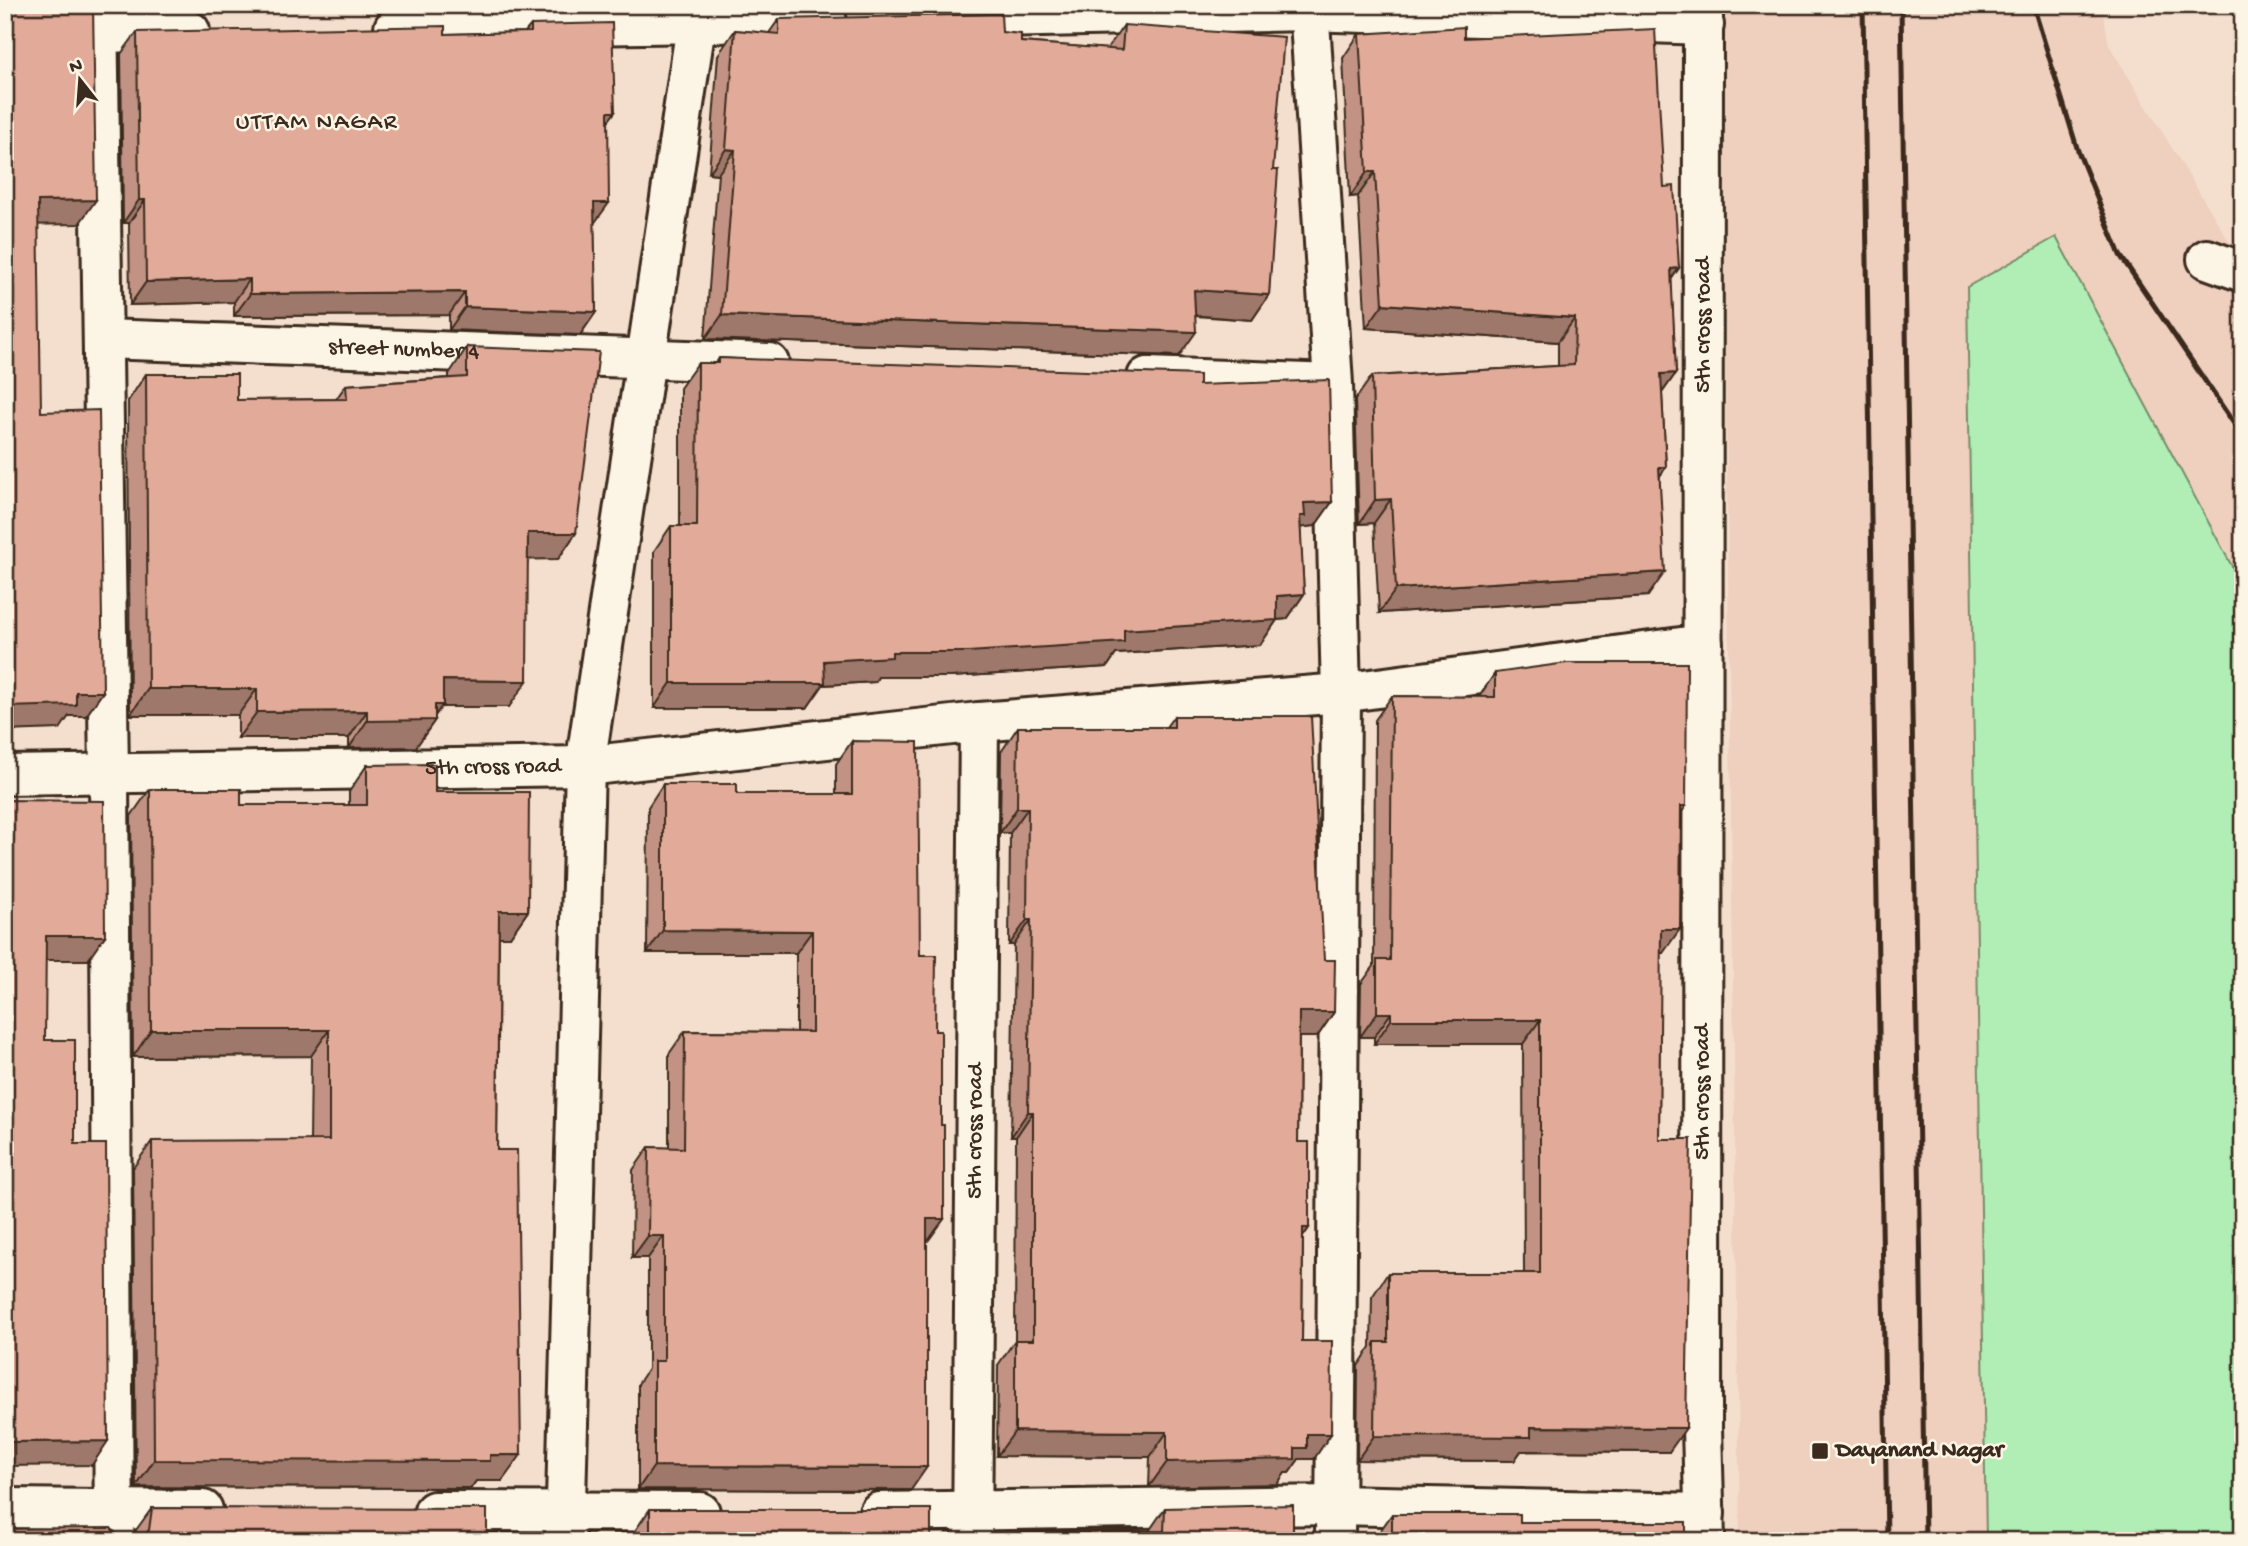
<svg xmlns="http://www.w3.org/2000/svg" width="2248" height="1546" viewBox="0 0 2248 1546" font-family="'Gochi Hand',sans-serif">
<style>
.built{fill:#efcfbe}
.green{fill:#b0eeb5;stroke:#768c6a;stroke-width:2}
.lines{fill:none;stroke-linecap:round;stroke-linejoin:round}
.street-casing{stroke:#3b2a1e;stroke-width:44}
.street{stroke:#fcf5e5;stroke-width:38}
.rail{stroke:#3b2a1e;stroke-width:5}
.wall{fill:#c29384;stroke:#3b2a1e;stroke-width:2}
.shaded-wall{fill:#9e786b;stroke:#3b2a1e;stroke-width:2}
.building{fill:#e2ab99;stroke:#3b2a1e;stroke-width:2}
.poi-dot{fill:#3b2a1e;stroke:#fcf5e5;stroke-width:2.5}
.labels{text-anchor:middle;dominant-baseline:central;stroke-width:5;stroke-linejoin:round;paint-order:stroke}
.street-label{font-size:23px;fill:#3b2a1e;stroke:#fcf5e5}
.poi-label{font-size:23px;font-weight:bold;fill:#3b2a1e;stroke:#fcf5e5;text-anchor:start}
.neighbourhood-label{font-size:24px;letter-spacing:2px;fill:#3b2a1e;stroke:#fcf5e5}
</style>
<rect width="100%" height="100%" fill="#f4dfce"/>
<filter id="ink" filterUnits="userSpaceOnUse"><feTurbulence type="fractalNoise" baseFrequency=".0143" numOctaves="2"/><feDisplacementMap in="SourceGraphic" scale="14" xChannelSelector="R" yChannelSelector="G"/><feConvolveMatrix kernelMatrix="1 2 1 2 8 2 1 2 1" color-interpolation-filters="sRGB"/></filter>
<g filter="url(#ink)">
<path class="built" d="M 1721,5 L 2102,5 L 2109,45 L 2243,264 L 2243,587 L 2177,465 L 1967,287 L 1986,1541 L 1740,1541 Z"/>
<path class="green" d="M 2056,237 L 2243,587 L 2243,1541 L 1986,1541 L 1967,287 Z"/>
<g class="lines">
<defs>
<g id="street">
<path d="M 98,5 L 109,774 L 114,1541"/>
<path d="M 1309,5 L 1333,384 L 1341,693 L 1335,1541"/>
<path d="M 1703,5 L 1702,1428 L 1705,1541"/>
<path d="M 950,19 L 1309,11 L 1704,25"/>
<path d="M 394,28 L 827,21"/>
<path d="M 99,33 L 190,31"/>
<path d="M 2207,259 L 2243,272"/>
<path id="s1" d="M 103,339 L 769,363"/>
<path d="M 1147,377 L 1332,384"/>
<path id="s2" d="M 5,775 L 585,766 L 979,722 L 1341,693 L 1703,644"/>
<path d="M 5,1508 L 203,1510"/>
<path d="M 434,1511 L 700,1512"/>
<path d="M 879,1512 L 1334,1505 L 1705,1513"/>
<path d="M 565,1541 L 585,766 L 699,5"/>
<path id="s3" d="M 972,1541 L 979,722"/>
</g>
</defs>
<use href="#street" class="street-casing"/>
<use href="#street" class="street"/>
<path class="rail" d="M 1863,5 L 1887,1541
M 1901,5 L 1925,1541
M 2033,5 L 2078,151 L 2120,255 L 2243,437"/>
</g>
<path class="wall" d="M 779,19 L 1002,32 L 1021,42 L 1107,49 L 1124,25 L 1273,170 L 1269,295 L 1252,320 L 1195,316 L 1179,356 L 705,339 L 718,174 L 709,173 L 718,55 L 735,30 L 769,33 Z
M 531,25 L 608,121 L 594,223 L 596,312 L 580,335 L 449,330 L 449,315 L 234,316 L 234,302 L 130,305 L 129,223 L 123,223 L 121,54 L 137,32 L 445,34 L 525,32 Z
M 1359,34 L 1464,38 L 1664,187 L 1679,268 L 1671,280 L 1676,373 L 1662,393 L 1666,467 L 1660,476 L 1648,596 L 1379,613 L 1374,523 L 1359,524 L 1355,400 L 1372,376 L 1558,366 L 1558,342 L 1366,328 L 1358,196 L 1350,197 L 1343,58 Z
M 467,347 L 576,533 L 558,559 L 528,559 L 509,707 L 441,707 L 435,716 L 435,720 L 416,747 L 349,748 L 349,738 L 238,738 L 238,715 L 130,715 L 128,401 L 146,374 L 237,400 L 336,399 L 346,385 L 449,378 L 449,374 Z
M 719,358 L 1199,385 L 1332,502 L 1315,526 L 1300,527 L 1304,594 L 1287,619 L 1277,620 L 1260,645 L 1116,654 L 1107,667 L 951,677 L 878,677 L 875,682 L 823,685 L 807,708 L 654,708 L 654,551 L 671,526 L 680,526 L 680,388 L 698,363 L 716,363 Z
M 1495,673 L 1681,814 L 1663,953 L 1660,953 L 1659,1139 L 1669,1452 L 1521,1451 L 1514,1461 L 1357,1460 L 1358,1366 L 1371,1347 L 1372,1297 L 1388,1273 L 1524,1273 L 1523,1044 L 1374,1044 L 1374,1037 L 1360,1037 L 1361,984 L 1374,966 L 1375,720 L 1392,696 L 1479,697 Z
M 1174,716 L 1324,960 L 1334,1012 L 1317,1037 L 1299,1037 L 1298,1142 L 1309,1228 L 1303,1237 L 1302,1341 L 1314,1459 L 1299,1459 L 1289,1473 L 1285,1473 L 1277,1484 L 1149,1487 L 1150,1457 L 997,1456 L 998,1365 L 1015,1340 L 1016,1137 L 1011,1137 L 1014,945 L 1009,945 L 1010,833 L 1000,833 L 1001,752 L 1018,727 L 1166,727 Z
M 852,741 L 920,955 L 935,1031 L 941,1125 L 944,1219 L 927,1241 L 911,1490 L 638,1489 L 638,1384 L 648,1369 L 648,1258 L 632,1258 L 633,1170 L 649,1147 L 669,1148 L 669,1054 L 685,1031 L 796,1032 L 796,953 L 647,953 L 648,807 L 663,784 L 737,794 L 836,794 L 836,764 Z
M 367,765 L 435,792 L 528,911 L 510,937 L 499,937 L 497,1150 L 502,1481 L 476,1481 L 471,1488 L 136,1487 L 133,1168 L 152,1141 L 310,1141 L 311,1056 L 133,1057 L 131,816 L 150,789 L 241,805 L 349,805 L 349,792 Z
M 152,1508 L 487,1541 L 5,1541 L 119,1537 L 131,1540 L 135,1539 L 136,1530 Z
M 1165,1508 L 1293,1541 L 1015,1541 L 1021,1532 L 1149,1531 Z
M 650,1509 L 931,1541 L 632,1541 L 632,1535 Z
M 1392,1514 L 1520,1522 L 1686,1541 L 1373,1541 Z"/>
<path class="shaded-wall" d="M 124,5 L 422,5 L 120,11 Z
M 608,112 L 615,112 L 599,134 Z
M 726,149 L 735,150 L 718,174 L 709,173 Z
M 1367,172 L 1375,172 L 1358,196 L 1350,197 Z
M 96,200 L 79,224 L 21,225 L 38,201 Z
M 139,200 L 145,200 L 129,223 L 123,223 Z
M 594,203 L 609,203 L 593,225 Z
M 1679,268 L 1662,292 L 1671,269 Z
M 250,279 L 234,302 L 130,305 L 146,282 Z
M 1194,290 L 1269,295 L 1252,320 L 1177,314 Z
M 465,292 L 449,315 L 234,316 L 250,294 Z
M 1383,304 L 1575,318 L 1558,342 L 1366,328 Z
M 465,307 L 596,312 L 580,335 L 449,330 Z
M 722,315 L 1196,332 L 1179,356 L 705,339 Z
M 1676,373 L 1659,397 L 1661,374 Z
M 1659,467 L 1666,467 L 1649,491 Z
M 1391,499 L 1374,523 L 1359,524 L 1375,500 Z
M 1332,502 L 1315,526 L 1297,528 L 1304,503 Z
M 528,533 L 576,533 L 558,559 L 509,560 Z
M 1665,572 L 1648,596 L 1379,613 L 1396,589 Z
M 1304,594 L 1287,619 L 1277,620 L 1260,645 L 1116,654 L 1107,667 L 951,677 L 878,677 L 875,682 L 823,685 L 807,708 L 654,708 L 671,683 L 892,652 L 1124,630 L 1277,596 Z
M 443,680 L 527,681 L 509,707 L 441,707 L 432,720 L 435,720 L 416,747 L 349,748 L 367,721 Z
M 148,689 L 257,689 L 238,715 L 130,715 Z
M 76,692 L 103,692 L 86,716 L 69,716 L 60,729 L 5,731 L 5,707 Z
M 367,711 L 349,738 L 238,738 L 257,712 Z
M 1681,806 L 1686,806 L 1670,830 Z
M 1017,808 L 1028,808 L 1010,833 L 1000,833 Z
M 499,911 L 528,911 L 510,937 L 480,937 Z
M 1027,920 L 1031,920 L 1014,945 L 1009,945 Z
M 1661,929 L 1680,929 L 1663,953 L 1644,953 Z
M 663,930 L 812,931 L 796,953 L 647,953 Z
M 46,936 L 105,936 L 88,960 L 29,960 Z
M 1299,1012 L 1334,1012 L 1317,1037 L 1281,1037 Z
M 1377,1013 L 1391,1013 L 1374,1037 L 1360,1037 Z
M 1391,1020 L 1540,1020 L 1523,1044 L 1374,1044 Z
M 151,1030 L 329,1030 L 311,1056 L 133,1057 Z
M 1028,1112 L 1033,1112 L 1016,1137 L 1011,1137 Z
M 927,1219 L 944,1219 L 928,1241 L 911,1241 Z
M 1303,1228 L 1309,1228 L 1291,1253 Z
M 648,1236 L 664,1236 L 648,1258 L 632,1258 Z
M 1531,1427 L 1686,1428 L 1669,1452 L 1521,1451 L 1514,1461 L 1357,1460 L 1374,1436 Z
M 1015,1431 L 1167,1432 L 1150,1457 L 997,1456 Z
M 1307,1434 L 1331,1434 L 1314,1459 L 1299,1459 L 1289,1473 L 1285,1473 L 1277,1484 L 1149,1487 L 1167,1462 L 1295,1448 Z
M 108,1441 L 92,1465 L 5,1466 L 5,1442 Z
M 521,1455 L 502,1481 L 476,1481 L 471,1488 L 136,1487 L 154,1460 Z
M 654,1466 L 927,1467 L 911,1490 L 638,1489 Z"/>
<path class="building" d="M 5,5 L 93,5 L 96,200 L 38,201 L 41,412 L 99,410 L 103,692 L 76,692 L 76,705 L 5,707 Z
M 1001,14 L 1002,32 L 1021,34 L 1021,42 L 1122,50 L 1124,25 L 1284,37 L 1273,170 L 1278,170 L 1269,295 L 1194,290 L 1196,332 L 722,315 L 735,150 L 726,149 L 735,30 L 779,34 L 779,19 Z
M 612,23 L 615,112 L 608,112 L 609,203 L 594,203 L 596,312 L 465,307 L 465,292 L 250,294 L 250,279 L 146,282 L 145,200 L 139,200 L 137,32 L 445,26 L 445,34 L 531,32 L 531,25 Z
M 1464,27 L 1464,38 L 1655,29 L 1664,187 L 1674,186 L 1679,268 L 1671,269 L 1676,373 L 1661,374 L 1666,467 L 1659,467 L 1665,572 L 1396,589 L 1391,499 L 1375,500 L 1372,376 L 1574,365 L 1575,318 L 1383,304 L 1375,172 L 1367,172 L 1359,34 Z
M 467,347 L 599,352 L 576,533 L 528,533 L 527,681 L 443,680 L 443,705 L 435,705 L 435,720 L 367,721 L 367,711 L 257,712 L 257,689 L 148,689 L 146,374 L 237,374 L 237,400 L 347,399 L 346,385 L 467,377 Z
M 719,358 L 1199,375 L 1199,385 L 1329,380 L 1332,502 L 1304,503 L 1305,516 L 1300,516 L 1304,594 L 1277,596 L 1277,620 L 1124,630 L 1124,642 L 968,652 L 892,652 L 892,657 L 824,661 L 825,683 L 671,683 L 671,526 L 697,526 L 698,363 L 719,363 Z
M 1567,663 L 1687,663 L 1686,806 L 1681,806 L 1680,929 L 1661,929 L 1659,1139 L 1691,1139 L 1686,1428 L 1531,1427 L 1531,1437 L 1374,1436 L 1375,1342 L 1388,1342 L 1388,1273 L 1540,1273 L 1540,1020 L 1391,1020 L 1391,1013 L 1377,1013 L 1377,960 L 1390,960 L 1392,696 L 1495,697 L 1495,673 Z
M 1174,716 L 1311,716 L 1324,960 L 1335,960 L 1334,1012 L 1299,1012 L 1298,1142 L 1309,1142 L 1309,1228 L 1303,1228 L 1302,1341 L 1332,1341 L 1331,1434 L 1307,1434 L 1307,1448 L 1295,1448 L 1295,1459 L 1167,1462 L 1167,1432 L 1015,1431 L 1015,1340 L 1033,1340 L 1033,1112 L 1028,1112 L 1031,920 L 1027,920 L 1028,808 L 1017,808 L 1018,727 L 1174,727 Z
M 852,741 L 918,742 L 920,955 L 936,955 L 935,1031 L 941,1031 L 941,1125 L 944,1125 L 944,1219 L 927,1219 L 927,1467 L 654,1466 L 654,1361 L 664,1361 L 664,1236 L 648,1236 L 649,1147 L 684,1148 L 685,1031 L 812,1032 L 812,931 L 663,930 L 663,784 L 737,784 L 737,794 L 852,794 Z
M 435,764 L 435,792 L 529,792 L 528,911 L 499,911 L 497,1150 L 517,1150 L 521,1455 L 490,1455 L 490,1461 L 154,1460 L 152,1141 L 329,1140 L 329,1030 L 151,1030 L 150,789 L 241,789 L 241,805 L 367,805 L 367,765 Z
M 5,800 L 104,801 L 105,936 L 46,936 L 45,1040 L 75,1040 L 75,1144 L 106,1144 L 108,1441 L 5,1442 Z
M 1293,1505 L 1293,1541 L 1021,1541 L 1021,1532 L 1164,1531 L 1165,1508 Z
M 152,1508 L 487,1509 L 487,1541 L 5,1541 L 5,1529 L 111,1528 L 119,1537 L 131,1540 L 142,1537 L 149,1530 Z
M 650,1509 L 931,1509 L 931,1541 L 650,1541 Z
M 1392,1514 L 1520,1514 L 1520,1522 L 1686,1522 L 1686,1541 L 1392,1541 Z"/>
</g>
<rect class="poi-dot" x="1811" y="1442" width="18" height="18" rx="3.5"/>
<g class="labels">
<g class="street-label">
<text transform="translate(1704 325) rotate(-90)">5th cross road</text>
<text stroke="none"><textPath href="#s1" startOffset="301">street number 4</textPath></text>
<text stroke="none"><textPath href="#s2" startOffset="488">5th cross road</textPath></text>
<text transform="translate(1703 1092) rotate(-90)">5th cross road</text>
<text stroke="none"><textPath href="#s3" startOffset="410">5th cross road</textPath></text>
</g>
<g class="poi-label">
<text x="1836" y="1451">Dayanand Nagar</text>
</g>
<g class="neighbourhood-label">
<text x="317" y="123">UTTAM NAGAR</text>
</g>
</g>
<rect width="2248" height="1546" fill="none" stroke="#fcf5e5" stroke-width="28"/>
<rect x="14" y="14" width="2220" height="1518" fill="none" stroke="#3b2a1e" stroke-width="2.5" filter="url(#ink)"/>
<g transform="translate(80 80) rotate(343)" stroke="#fcf5e5" stroke-width="5" paint-order="stroke">
<path d="M0-5L12 26L0 18L-12 26Z" fill="#3b2a1e"/>
<text y="-10" font-size="19" font-weight="bold" text-anchor="middle" fill="#3b2a1e">N</text>
</g>
</svg>
